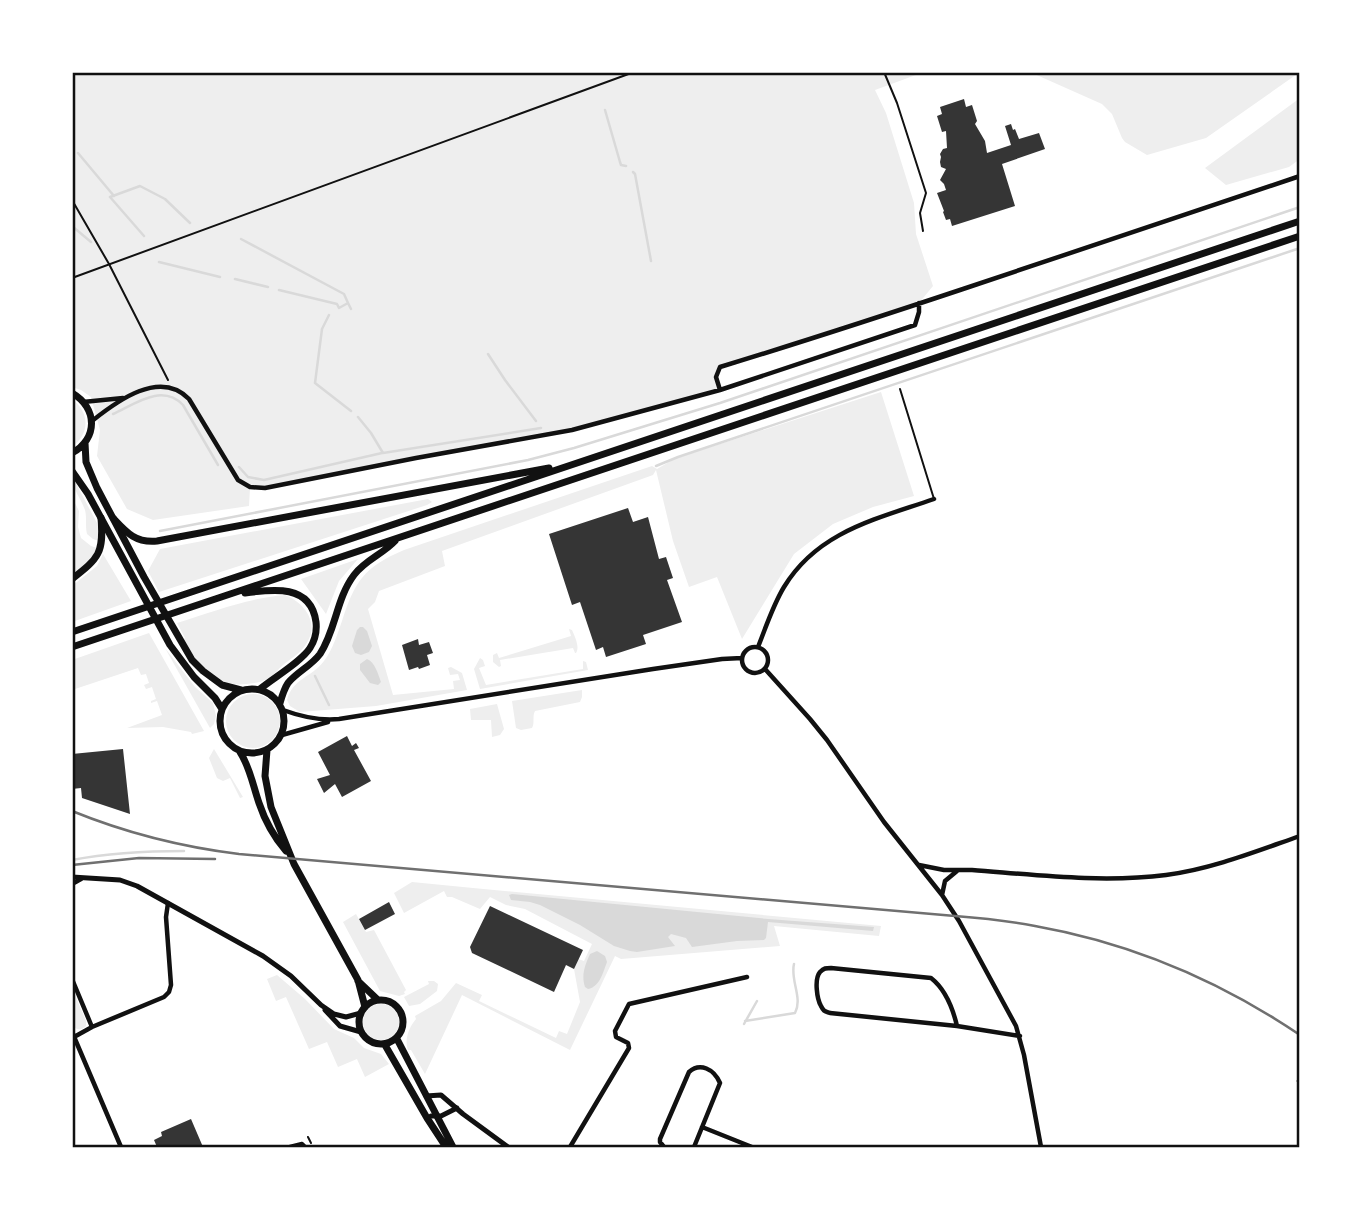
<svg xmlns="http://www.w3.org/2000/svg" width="1372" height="1219" viewBox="0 0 1372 1219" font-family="'Work Sans',sans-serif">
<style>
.green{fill:#eee}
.water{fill:#d9d9d9}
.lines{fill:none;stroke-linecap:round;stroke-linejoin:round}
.stream{stroke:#d9d9d9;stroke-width:2.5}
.building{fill:#353535}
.path{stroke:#111;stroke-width:2}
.service{stroke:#111;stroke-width:2}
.minor{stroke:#111;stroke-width:4.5}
.tertiary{stroke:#111;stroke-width:5}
.primary{stroke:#111;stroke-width:7}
.trunk{stroke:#111;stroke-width:7}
.rail{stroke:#707070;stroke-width:2.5}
.neatline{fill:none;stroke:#111;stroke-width:2.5}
</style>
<rect width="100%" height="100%" fill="#fff"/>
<path class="green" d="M 72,72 L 924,72 L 875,90 L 886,113 L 914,203 L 916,234 L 933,286 L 919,303 L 720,367 L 717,372 L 720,390 L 572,430 L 265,488 L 250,488 L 249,506 L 153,520 L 127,509 L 97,456 L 100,430 L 91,397 L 81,390 L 72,387 Z
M 1030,72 L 1300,72 L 1206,138 L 1147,155 L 1125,142 L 1122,138 L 1112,114 L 1102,104 Z
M 1300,98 L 1300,159 L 1289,167 L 1226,185 L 1205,168 Z
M 881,392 L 914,496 L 873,507 L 833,524 L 794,554 L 742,639 L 717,577 L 689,587 L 673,541 L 656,470 L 653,475 L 442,551 L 445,566 L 379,591 L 375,602 L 368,609 L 393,695 L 454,689 L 453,681 L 460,680 L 458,674 L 450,675 L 448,668 L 451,667 L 462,673 L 467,690 L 376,706 L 300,712 L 290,706 L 287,700 C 293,678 311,678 324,661 C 333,649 337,635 342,621 C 355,581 364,567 404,550 L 652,466 L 657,469 L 674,459 Z
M 72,399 C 90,412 90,434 72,447 Z
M 72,476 L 98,525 L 99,541 L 93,539 L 87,534 C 85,526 87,518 85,510 C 81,498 72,489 72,476 Z
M 72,497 L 79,511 L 78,527 L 81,538 L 91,546 L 97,548 L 91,560 L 72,575 Z
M 428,499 L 432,502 L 427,505 L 159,592 L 148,571 L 160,549 Z
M 103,554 L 131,601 L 72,622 L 72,586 L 97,566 Z
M 358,559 L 339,581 L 326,614 L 301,579 Z
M 285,595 C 307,604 321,626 304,647 C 299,654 290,659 283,665 C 278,669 274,676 267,679 C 261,683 253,683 246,684 C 216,688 197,662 183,640 L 185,638 L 177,623 C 212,612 248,598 285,595 Z
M 569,629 L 572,630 C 575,637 580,647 576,653 L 575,653 L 573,648 L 500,660 L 501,666 L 499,667 L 493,662 L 493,655 L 497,653 L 499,658 L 571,636 Z
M 149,633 L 204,731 L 192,734 L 191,732 L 163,727 L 127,728 L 162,715 L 157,701 L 151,703 L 151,701 L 156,699 L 152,687 L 146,689 L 144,685 L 149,683 L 146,674 L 141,675 L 138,668 L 72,690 L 72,660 Z
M 165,648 L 195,687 L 213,703 L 216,716 L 214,724 L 210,728 Z
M 480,658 L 483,660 L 485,666 L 479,668 L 486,685 L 583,669 L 583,661 L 586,662 L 588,670 L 480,689 L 474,669 Z
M 582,690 L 582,697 L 580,702 L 535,711 C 532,716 535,723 532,728 L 521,730 L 516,728 L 512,701 Z
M226 721a27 27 0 1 1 54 0a27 27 0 1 1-54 0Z
M 497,704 L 504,729 L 500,735 L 492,737 L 491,720 L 471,720 L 470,709 Z
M 214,749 L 243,797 L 240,798 L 230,778 L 223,781 L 217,778 L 209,758 Z
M 412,882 L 473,888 L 881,926 L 879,936 L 774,926 L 780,946 L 621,959 L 615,956 L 570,1050 L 462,995 L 425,1074 L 411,1050 L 408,1050 C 404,1040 409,1027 416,1019 L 415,1016 L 441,1001 L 456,983 L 482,995 L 479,1001 L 556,1038 L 559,1031 L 567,1034 L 580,1002 L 574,969 L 578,959 L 584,961 L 592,944 L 525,909 L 506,905 L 490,897 L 480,909 L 452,897 L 447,897 L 444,891 L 404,913 L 394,893 Z
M 356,914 L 366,932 L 374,930 L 406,990 L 404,992 L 405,994 L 399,996 L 380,991 L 343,922 Z
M 277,975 L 305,999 L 334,1029 L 354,1038 L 364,1048 L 381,1054 L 389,1064 L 365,1077 L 357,1059 L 338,1067 L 327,1042 L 309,1049 L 286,997 L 276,1001 L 267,979 Z
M 428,981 L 434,981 L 438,984 L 437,991 L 420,1004 L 409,1006 L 404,997 L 429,984 Z
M 72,988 L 86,1021 L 86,1026 C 81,1031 76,1030 72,1025 Z
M363 1022a18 18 0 1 1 36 0a18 18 0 1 1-36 0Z"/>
<path class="water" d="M 360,627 L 363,627 L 367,631 L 372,646 L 369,652 L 361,655 L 355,653 L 352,646 L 357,630 Z
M 367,659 C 375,662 378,674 381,682 L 378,685 L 370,683 L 360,670 L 360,664 Z
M 512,894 L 768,919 L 874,927 L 873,931 L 768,922 L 766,938 L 764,940 L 737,941 L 692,947 L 686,938 L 671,934 L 668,937 L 675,946 L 637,952 L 630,951 L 614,946 L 580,925 L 540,905 L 530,902 L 511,900 L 509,895 Z
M 597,951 L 605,956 L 607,962 C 603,972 600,987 588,989 L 585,987 C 581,975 585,965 590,954 Z"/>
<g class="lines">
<path class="stream" d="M 605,110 L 620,162 L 621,165 L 626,166
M 78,153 L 114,196
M 633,172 L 635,174 L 651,261
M 72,226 L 91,242
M 144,236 L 110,197 L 140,186 L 165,199 L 190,223
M 241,239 L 344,294 L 348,303
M 159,262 L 220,277
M 235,279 L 268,287
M 279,290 L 337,304 L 339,308 L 348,303 L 351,309
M 329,315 L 322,329 L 315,383 L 351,411
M 488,354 L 505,380 L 536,421
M 113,414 C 135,404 162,383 183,405 L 218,465
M 358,417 L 371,433 L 383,453 L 541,428
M 656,466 L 678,457 L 1300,248
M 239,467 L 248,477 L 264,480 L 382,453
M 160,531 L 528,460 L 574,448 L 720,403 L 1300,207
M 315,676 L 329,705
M 72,860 C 109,853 146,851 184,851
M 745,1021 L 795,1013 C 803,998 790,980 794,964
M 744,1024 L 757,1001"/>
</g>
<path class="building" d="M 964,99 L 966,107 L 972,105 L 977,121 L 975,124 L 985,141 L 987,153 L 1011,145 L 1005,126 L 1011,124 L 1013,130 L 1015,129 L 1019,139 L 1039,133 L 1045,149 L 1002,164 L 1015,206 L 952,226 L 950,219 L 946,220 L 943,212 L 944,211 L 937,193 L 946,190 L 944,184 L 940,180 L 946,169 L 941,167 L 940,162 L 941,157 L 940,154 L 943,149 L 947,148 L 946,131 L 942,132 L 937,116 L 942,114 L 940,107 Z
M 628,508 L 633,522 L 648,517 L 659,559 L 666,557 L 673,578 L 667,580 L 682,622 L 643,635 L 646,644 L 606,657 L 603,647 L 596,650 L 580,602 L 572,605 L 549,534 Z
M 418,639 L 419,645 L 429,642 L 433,653 L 427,655 L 430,665 L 419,669 L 418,667 L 409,670 L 402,645 Z
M 347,736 L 352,746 L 356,743 L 359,748 L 354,750 L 371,781 L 342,797 L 335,784 L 324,793 L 317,779 L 330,775 L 318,752 Z
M 123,749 L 130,814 L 82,798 L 81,788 L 72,789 L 72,754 Z
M 389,902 L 395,914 L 365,930 L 359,919 Z
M 490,906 L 583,950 L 574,969 L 566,965 L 554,992 L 472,953 L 470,947 Z
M 191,1119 L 203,1147 L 157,1147 L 154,1140 L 162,1136 L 161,1132 Z"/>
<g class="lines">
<path class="path" d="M 884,72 L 897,103 L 926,193 L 920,213 L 923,231
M 72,200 L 109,264 L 168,380
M 72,278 L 634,72
M 308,1137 L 311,1143"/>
<path class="service" d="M 900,389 L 934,499"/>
<path class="minor" d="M 720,390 L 716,377 L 720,367 C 802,342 882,316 963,289 L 1300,176
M 83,402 L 123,398
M 92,421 C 117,401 160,369 189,399 L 238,480 L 250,487 L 265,488 L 416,458 L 572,430 L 720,390 L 915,325 L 919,312 L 919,303
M742 660a13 13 0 1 1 26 0a13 13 0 1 1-26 0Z
M 758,647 C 766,627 773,605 784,587 C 818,531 877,519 934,499
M 765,669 L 810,719 L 827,740 L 884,822 L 942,895 L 959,921 L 1016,1026 L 1024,1055 L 1041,1147
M 283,710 C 302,717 319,721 339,719 L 653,669 L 722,659 L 742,658
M 282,735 L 328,722
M 919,865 L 944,870 L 972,870 C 1037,875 1102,883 1166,875 C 1212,869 1257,851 1300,836
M 72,884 L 81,879
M 942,895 L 945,881 L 957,871
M 72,979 L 92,1027
M 957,1026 C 953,1009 945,989 931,978 L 831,968 C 826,968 824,968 820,972 C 814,979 817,999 821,1006 C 824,1012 825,1011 830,1013 L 957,1026 L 1020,1036
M 72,1032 L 121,1147
M 74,1037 L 92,1027 L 164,997 L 169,992 L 171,985 L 166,917 L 168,903
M 1299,1081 L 1300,1082
M 702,1127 L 752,1147
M 290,1147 L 302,1144 L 305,1147
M 570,1147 L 629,1048 L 628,1043 L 616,1037 L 615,1031 L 629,1004 L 747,977
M 664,1147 L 660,1142 L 660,1139 L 689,1072 C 700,1062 714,1069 720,1083 L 694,1147"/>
<path class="tertiary" d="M 72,877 L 120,880 L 137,886 L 263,956 L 291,976 L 321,1005 L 334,1014 L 346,1017 L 361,1013
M 325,1010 L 340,1026 L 361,1032
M 426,1096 L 441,1095 L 463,1114 L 508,1147
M 431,1116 L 441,1116 L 457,1108"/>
<path class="primary" d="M 72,393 C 98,408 98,439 72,453
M 85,443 L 86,462 L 97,488 L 144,577 L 192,660 L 203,671 L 222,685 L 241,690
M 72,471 L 88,494 L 170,645 L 194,677 L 215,698 L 222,709
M220 721a32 32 0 1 1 64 0a32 32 0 1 1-64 0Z
M 267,750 L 265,776 L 271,807 L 294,864 L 358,980 L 365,1007
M 240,752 C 250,767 253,786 259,803 C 265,821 274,837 286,851
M 358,981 L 378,1000
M359 1022a22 22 0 1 1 44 0a22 22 0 1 1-44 0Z
M 397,1039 L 453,1147
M 385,1045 L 427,1118 L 446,1147"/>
<path class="trunk" d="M 114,519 C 127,533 136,543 157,541 L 549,468
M 72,579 C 99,558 104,553 101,518
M 245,593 C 273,589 311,584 316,622 C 317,631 315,640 310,648 C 301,662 273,678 260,689
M 72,632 L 1300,221
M 72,647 L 1300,236
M 280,703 C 282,696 284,689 288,683 C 297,672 311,666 320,654 C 336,630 336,599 354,575 C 365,560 383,554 395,541"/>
<path class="rail" d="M 72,811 C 126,833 182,847 239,854 L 955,916 C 982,918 1009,921 1035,926 C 1131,943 1220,981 1300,1035
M 72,865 L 139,858 L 215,859"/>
</g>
<rect width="1372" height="1219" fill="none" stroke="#ffffff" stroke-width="147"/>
<rect x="74" y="74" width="1224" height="1072" class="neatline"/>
</svg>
